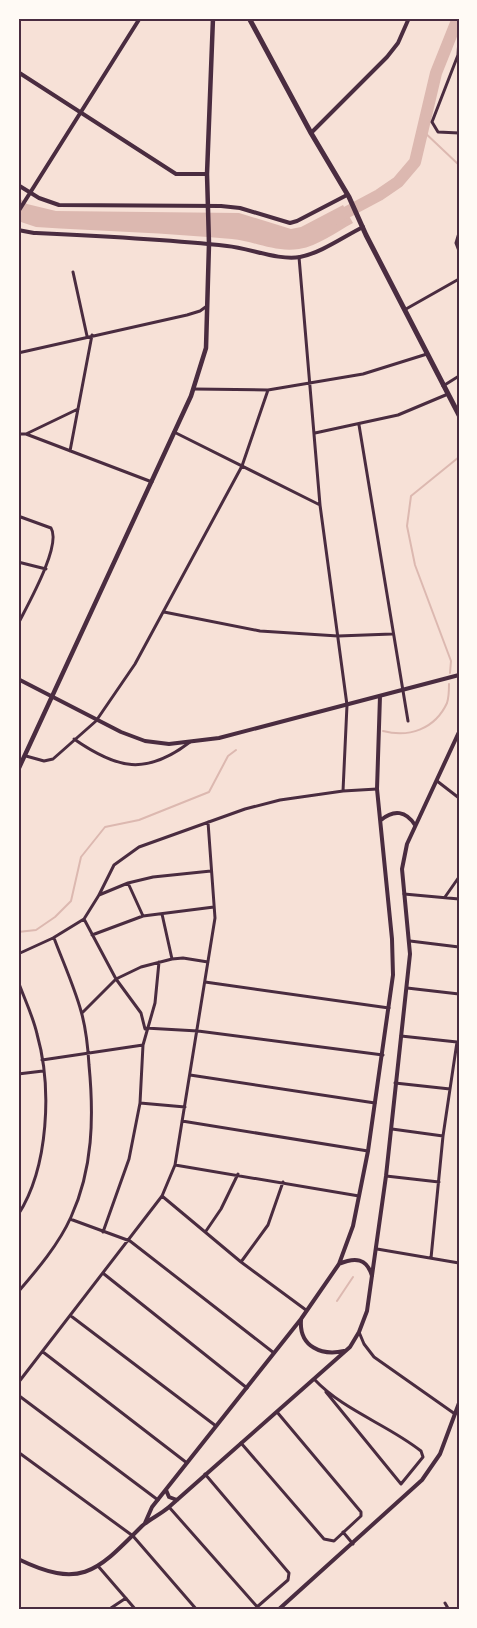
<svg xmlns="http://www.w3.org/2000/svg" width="477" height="1628" viewBox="0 0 477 1628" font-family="Inter,sans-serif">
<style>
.water{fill:#dcb8b0}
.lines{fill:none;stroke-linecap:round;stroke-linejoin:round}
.stream{stroke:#dcb8b0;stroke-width:2}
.river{stroke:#dcb8b0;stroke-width:12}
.minor{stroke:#4a2c40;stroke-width:3}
.tertiary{stroke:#4a2c40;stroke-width:4}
.secondary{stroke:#4a2c40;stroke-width:4.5}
.primary{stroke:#4a2c40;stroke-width:5}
.neatline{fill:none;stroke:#4a2c40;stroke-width:2}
</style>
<rect width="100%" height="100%" fill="#f7e1d7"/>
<path class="water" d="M 18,197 L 27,204 L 56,211 L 239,213 L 291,229 L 301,227 L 343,205 L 353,223 C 336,232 318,246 299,249 C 276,253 254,241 232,239 C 167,233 101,231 36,227 L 18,221 Z"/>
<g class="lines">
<path class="stream" d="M 422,130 L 459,165
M 450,673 L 451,661 L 415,565 L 407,526 L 411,496 L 459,457
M 383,731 C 409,738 435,729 447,703 C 449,697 449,690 449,684
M 18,932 L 36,930 L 55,917 L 71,901 L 81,857 L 105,827 L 139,820 L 209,792 L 228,756 L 236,750
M 337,1301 L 353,1277"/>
<path class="river" d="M 334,219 L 379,195 L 398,182 L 415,162 L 436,73 L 458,18"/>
<path class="minor" d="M 459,39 L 458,55 L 432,122 L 438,132 L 459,133
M 459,233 L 456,243 L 459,251
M 299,257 L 320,505 L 347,705 L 343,791
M 73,272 L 87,336
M 406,309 L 459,279
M 18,353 L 187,315 L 200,311 L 207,306
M 443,386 L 459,376
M 194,389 L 268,390 L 363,374 L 427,354
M 359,425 L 408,721
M 174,432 L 320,505
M 315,433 L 398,415 L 448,394
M 18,434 L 26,434 L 152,482
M 26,434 L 78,409
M 70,451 L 92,335
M 18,516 L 51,528 C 62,545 27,606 18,624
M 18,562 L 46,569
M 164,612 L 260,631 L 338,636 L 392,634
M 74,739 C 117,769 146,776 190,742
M 26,756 L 44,761 L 53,759 L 96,721 L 135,664 L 242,466 L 268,390
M 437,781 L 459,798
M 128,883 L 143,916
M 404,894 L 459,899
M 99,895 L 128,883 L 153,877 L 211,871
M 445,897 L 459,877
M 162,914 L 172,959
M 84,919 L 116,979 L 141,1013 L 145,1029
M 92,935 L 143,916 L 214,907
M 410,941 L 459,947
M 18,954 L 53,938 L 84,919 L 99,895 L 114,865 L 139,847 L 245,809 L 280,800 L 343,791 L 377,789
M 18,981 C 24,998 33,1016 37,1034 C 52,1087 49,1167 18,1215
M 205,982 L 389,1008
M 407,988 L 459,994
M 82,1013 L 116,979 L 141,967 L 172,959 L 183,958 L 208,962
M 145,1028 L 198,1031 L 383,1055
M 401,1036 L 457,1042
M 42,1060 L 143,1045
M 18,1074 L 43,1071
M 190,1075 L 375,1103
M 395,1083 L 450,1089
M 140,1103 L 185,1107
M 182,1121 L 368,1151
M 392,1129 L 443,1136
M 175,1165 L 359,1196
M 386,1176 L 439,1182
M 162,1196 L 241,1262 L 306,1310
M 70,1219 L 130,1241 L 274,1353
M 206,1231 L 221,1209 L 238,1174
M 103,1232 L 129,1159 L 140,1103 L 143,1045 L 155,1003 L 159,962
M 377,1249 L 459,1263
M 431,1258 L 443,1136 L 457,1042
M 241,1262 L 268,1225 L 283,1182
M 104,1274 L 247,1388
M 18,1292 C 37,1270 59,1244 71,1217 C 93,1169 94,1117 89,1065 C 88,1048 86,1028 81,1011 C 74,986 63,962 54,938
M 71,1316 L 216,1426
M 359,1332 L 364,1344 L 374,1357 L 455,1414
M 43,1352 L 187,1463
M 314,1379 C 344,1411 387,1424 421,1451 L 423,1457 L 401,1484 L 326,1392
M 18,1383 L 162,1196 L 175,1165 L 215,918 L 208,822
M 18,1395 L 158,1500
M 241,1443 L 324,1539 L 334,1541 L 361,1516 L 361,1512 L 277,1412
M 18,1452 L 133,1536 L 197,1610
M 205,1474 L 289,1573 L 288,1580 L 257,1607
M 169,1507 L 260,1610
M 343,1532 L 353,1544
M 98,1566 L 136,1610
M 445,1603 L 449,1610
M 108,1610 L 126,1598"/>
<path class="tertiary" d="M 18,72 L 176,174 L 207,174
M 311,133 L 387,57 L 398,43 L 409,18
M 18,185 L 39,198 L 59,205 L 221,206 L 240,208 L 290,223 L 297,221 L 347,195
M 18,212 L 140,18
M 18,230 L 34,233 C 98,236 163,239 227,246 C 249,248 279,261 300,257 C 321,253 343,237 363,227
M 18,679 L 121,732 L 145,741 L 169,744 L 219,738 L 459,675
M 381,820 C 394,809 406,811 415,825
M 339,1264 C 355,1257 367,1258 372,1276
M 301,1320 C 299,1347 322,1356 344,1351
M 166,1490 L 169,1497 L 177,1500
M 145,1523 L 152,1507 L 301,1319 L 339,1264 L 353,1226 L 368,1151 L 393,975 L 392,939 L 377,789 L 380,696
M 18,1559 C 82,1590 97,1571 142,1526 C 150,1519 161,1514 169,1507 L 350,1347 L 359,1332 L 367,1311 L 386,1176 L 410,954 L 402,869 L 407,844 L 459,732
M 278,1610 L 422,1480 L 440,1454 L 459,1403"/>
<path class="secondary" d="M 18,770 L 191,396 L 206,348 L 209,244 L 207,174 L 213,18"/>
<path class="primary" d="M 249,18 L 311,133 L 349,197 L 366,235 L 459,415"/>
</g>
<rect width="477" height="1628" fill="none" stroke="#fffaf5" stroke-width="39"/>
<rect x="20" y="20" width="438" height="1588" class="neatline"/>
</svg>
